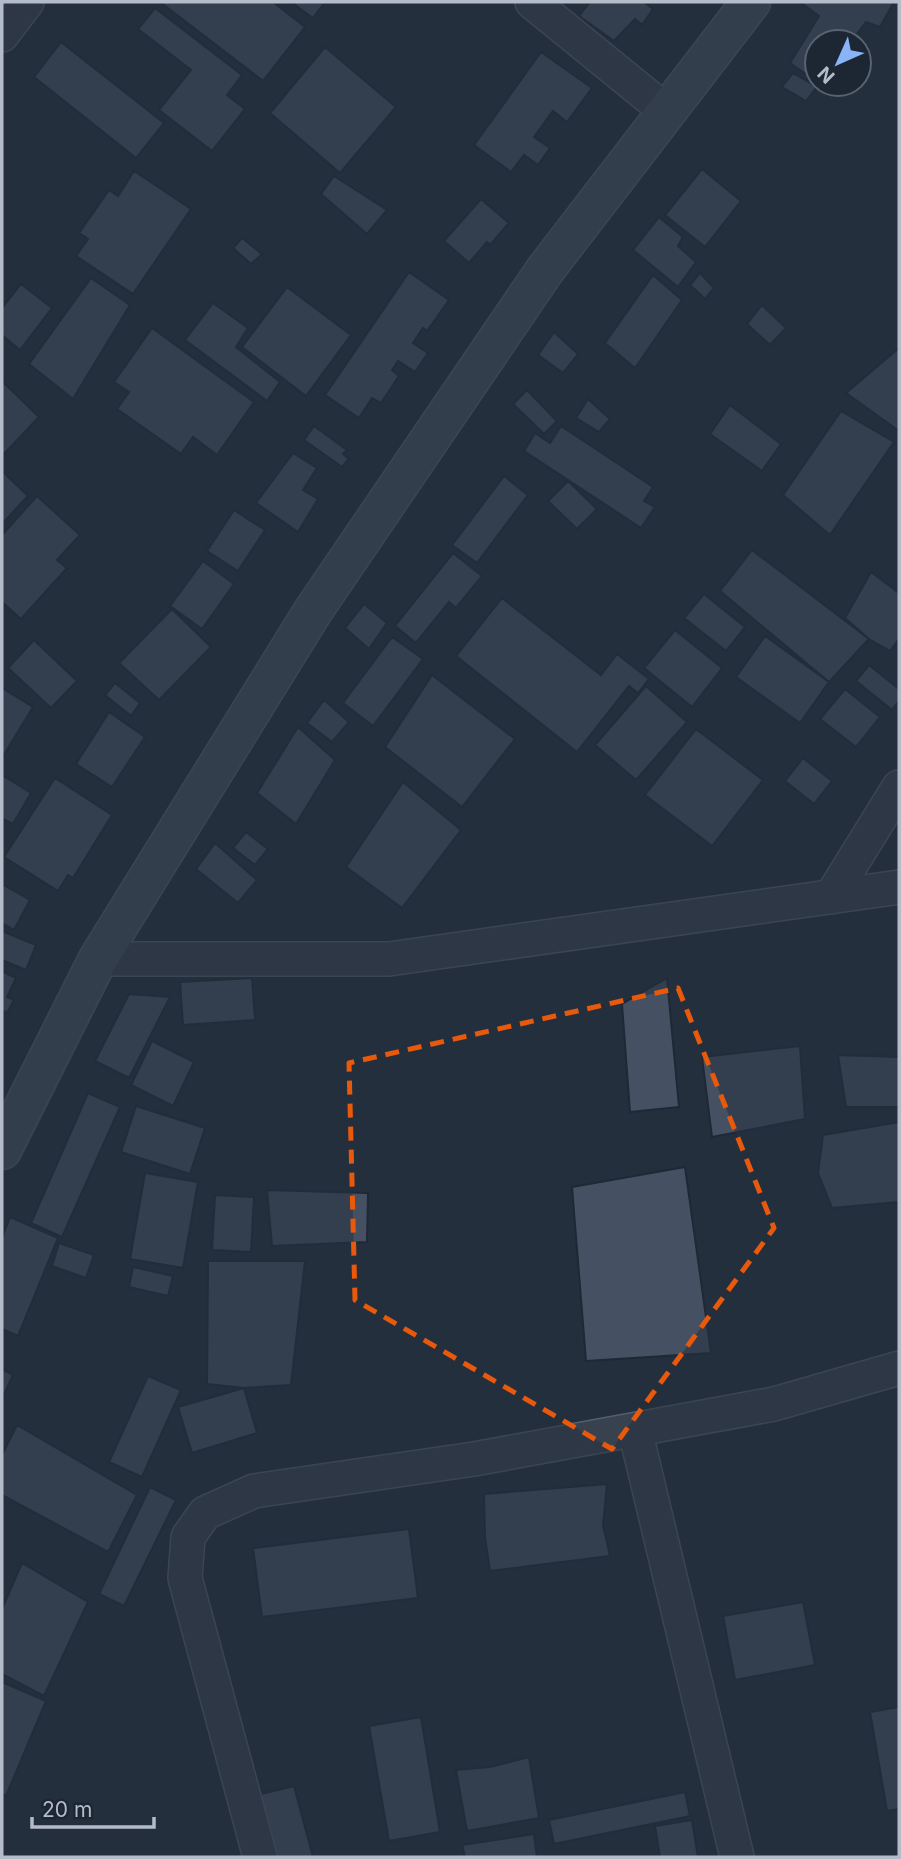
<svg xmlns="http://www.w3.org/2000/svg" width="901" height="1859" viewBox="0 0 901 1859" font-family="Inter,sans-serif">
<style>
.building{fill:#455162;stroke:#1f2835;stroke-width:2}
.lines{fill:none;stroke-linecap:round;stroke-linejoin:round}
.street-casing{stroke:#565f6c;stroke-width:36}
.secondary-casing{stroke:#565f6c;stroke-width:41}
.street{stroke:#38414e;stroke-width:33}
.secondary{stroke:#465061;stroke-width:38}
.marked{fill:none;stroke:#e8590c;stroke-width:5;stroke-dasharray:14 9;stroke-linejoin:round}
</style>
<rect width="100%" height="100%" fill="#242f3e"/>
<path class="building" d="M 160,2 L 273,2 L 305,27 L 263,81 Z
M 291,2 L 325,2 L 313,18 Z
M 590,2 L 644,2 L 653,9 L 642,25 L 635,19 L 614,41 L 579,16 Z
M 800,2 L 894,2 L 880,27 L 866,22 L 851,42 L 817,42 L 817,82 L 790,63 L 819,16 Z
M 155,8 L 242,75 L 227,95 L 245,109 L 212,151 L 159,110 L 191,70 L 138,29 Z
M 61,42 L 164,123 L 136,158 L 34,77 Z
M 325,47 L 396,107 L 340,173 L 270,113 Z
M 541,52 L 592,88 L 567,122 L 553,111 L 534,137 L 550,148 L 538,165 L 524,155 L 511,172 L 474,145 Z
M 793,73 L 817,87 L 806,101 L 782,87 Z
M 702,169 L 741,201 L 705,247 L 665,215 Z
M 134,171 L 191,209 L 133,294 L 76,256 L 88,239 L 79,233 L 109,190 L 118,196 Z
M 334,176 L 387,210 L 367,234 L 321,194 Z
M 481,199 L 509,223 L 490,245 L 487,242 L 469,263 L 444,241 Z
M 659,217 L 683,237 L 678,246 L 696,262 L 678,287 L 633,250 Z
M 242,238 L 262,254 L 251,264 L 233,248 Z
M 409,272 L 449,300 L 427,331 L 423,328 L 413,343 L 428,353 L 415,372 L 398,361 L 392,370 L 399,376 L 381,403 L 372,398 L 359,418 L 325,395 Z
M 700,273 L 714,288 L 705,299 L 690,285 Z
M 653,275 L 682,300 L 635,368 L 605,343 Z
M 91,278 L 130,305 L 73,399 L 29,364 Z
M 21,284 L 52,308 L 20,350 L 2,335 L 2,308 Z
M 287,287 L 351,335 L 306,396 L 242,347 Z
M 213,303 L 248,328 L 236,347 L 280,382 L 267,401 L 185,340 Z
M 762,305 L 786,328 L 770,345 L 747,324 Z
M 152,328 L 254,402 L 217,455 L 193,437 L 181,454 L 117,409 L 129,392 L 114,382 Z
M 554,332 L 578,354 L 563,373 L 538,355 Z
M 899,348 L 899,431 L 846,393 Z
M 2,381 L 39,417 L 2,456 Z
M 527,390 L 557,421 L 544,434 L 513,404 Z
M 588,399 L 610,419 L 599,432 L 576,418 Z
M 730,405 L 781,444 L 762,471 L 710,434 Z
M 841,411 L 894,442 L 830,535 L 783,495 Z
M 314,426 L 347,450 L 343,454 L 349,459 L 342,467 L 304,440 Z
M 561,426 L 653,487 L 644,501 L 655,507 L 641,528 L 524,451 L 535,433 L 550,443 Z
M 293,453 L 317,468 L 303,490 L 318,499 L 298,532 L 256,503 Z
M 2,471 L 28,496 L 2,524 Z
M 504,476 L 528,495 L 477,563 L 452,545 Z
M 568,481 L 597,509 L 577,529 L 548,501 Z
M 37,496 L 80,535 L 57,560 L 67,568 L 21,619 L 2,602 L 2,535 Z
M 234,510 L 265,530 L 238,571 L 207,551 Z
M 752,550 L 869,639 L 829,682 L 720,591 Z
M 453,553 L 482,576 L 456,608 L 449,602 L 416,643 L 395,626 Z
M 203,561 L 234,584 L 202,629 L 170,606 Z
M 871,572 L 899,593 L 899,639 L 890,651 L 869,639 L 845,618 Z
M 704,594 L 745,627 L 726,651 L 684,618 Z
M 502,598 L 601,675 L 617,654 L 649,679 L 638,693 L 629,686 L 577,752 L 456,656 Z
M 364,604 L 387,623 L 369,649 L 345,628 Z
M 172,609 L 211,647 L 159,700 L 119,663 Z
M 675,630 L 722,668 L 692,707 L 644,668 Z
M 765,636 L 829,682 L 800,723 L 736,677 Z
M 392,637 L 423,659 L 373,726 L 343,703 Z
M 34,640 L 77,681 L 51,708 L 8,668 Z
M 869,665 L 899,689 L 899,701 L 892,710 L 856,681 Z
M 432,675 L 515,739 L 462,807 L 385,747 Z
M 115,683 L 140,703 L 131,716 L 105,695 Z
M 646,686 L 687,722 L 636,780 L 595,745 Z
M 2,688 L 33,707 L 2,758 Z
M 845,689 L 880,717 L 856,747 L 820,719 Z
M 324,700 L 349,722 L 332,742 L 307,723 Z
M 109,712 L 145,737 L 112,787 L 76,764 Z
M 298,727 L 335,760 L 296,824 L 257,793 Z
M 696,729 L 763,780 L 712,846 L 645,795 Z
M 803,758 L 832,781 L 814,804 L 785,781 Z
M 2,775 L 31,793 L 13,824 L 3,819 L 2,820 Z
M 55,778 L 112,815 L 73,878 L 68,875 L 58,891 L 4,857 Z
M 403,782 L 461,830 L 402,908 L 346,867 Z
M 246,832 L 268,849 L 255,865 L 233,848 Z
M 215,843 L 257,880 L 238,903 L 196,869 Z
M 2,884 L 30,900 L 14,930 L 2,923 Z
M 2,931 L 36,945 L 26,970 L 2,960 Z
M 2,971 L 16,978 L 7,997 L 14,1000 L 7,1013 L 2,1010 Z
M 252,978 L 255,1020 L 183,1025 L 180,982 Z
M 667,978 L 679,1107 L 630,1112 L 622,1004 Z
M 129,994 L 170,997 L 129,1078 L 95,1061 Z
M 152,1041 L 194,1062 L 173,1106 L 131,1085 Z
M 800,1046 L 805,1119 L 712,1137 L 702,1057 Z
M 838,1055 L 899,1057 L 899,1107 L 846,1107 Z
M 88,1093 L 120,1107 L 62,1237 L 31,1223 Z
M 136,1106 L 205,1128 L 190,1174 L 121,1152 Z
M 899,1122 L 899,1202 L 832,1208 L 818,1173 L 823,1135 Z
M 685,1167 L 711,1353 L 586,1361 L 572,1187 Z
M 145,1173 L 198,1182 L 183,1268 L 130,1259 Z
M 267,1190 L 368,1193 L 367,1242 L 272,1246 Z
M 215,1195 L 254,1197 L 251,1252 L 212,1250 Z
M 10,1217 L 58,1238 L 18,1336 L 2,1329 L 2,1238 Z
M 59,1243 L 94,1255 L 86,1278 L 52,1266 Z
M 208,1261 L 305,1261 L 291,1385 L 244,1388 L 207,1384 Z
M 133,1267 L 173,1276 L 168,1296 L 129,1287 Z
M 2,1369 L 13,1375 L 2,1399 Z
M 148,1376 L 181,1390 L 142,1477 L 109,1462 Z
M 244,1388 L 257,1433 L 192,1453 L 178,1407 Z
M 17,1425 L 137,1495 L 108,1552 L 2,1495 L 2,1455 Z
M 607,1484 L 603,1525 L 610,1556 L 490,1571 L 485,1538 L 484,1494 Z
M 150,1487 L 176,1500 L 124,1606 L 99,1594 Z
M 409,1529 L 418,1598 L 262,1617 L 253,1548 Z
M 22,1563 L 88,1602 L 44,1696 L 2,1674 L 2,1609 Z
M 803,1602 L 815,1665 L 735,1680 L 723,1616 Z
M 2,1682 L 46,1701 L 6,1796 L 2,1794 Z
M 899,1707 L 899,1809 L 887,1811 L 870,1712 Z
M 421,1717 L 440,1832 L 389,1841 L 369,1726 Z
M 529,1757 L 539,1818 L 467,1831 L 456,1770 L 490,1767 Z
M 294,1786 L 313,1857 L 260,1857 L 245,1798 Z
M 685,1792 L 690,1816 L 554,1844 L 549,1820 Z
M 692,1820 L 698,1857 L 660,1857 L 655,1826 Z
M 534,1834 L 537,1857 L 465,1857 L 462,1845 Z"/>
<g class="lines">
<defs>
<path id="street" d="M 532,2 L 666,111
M 2,35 L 27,2
M 831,897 L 899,787
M 98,959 L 389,959 L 899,887
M 635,1430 L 737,1857
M 260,1857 L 185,1578 L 188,1537 L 205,1513 L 254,1491 L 474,1459 L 774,1404 L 899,1368"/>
<path id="secondary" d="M 2,1150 L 98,959 L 313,611 L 545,270 L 751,2"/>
</defs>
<use href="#street" class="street-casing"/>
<use href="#secondary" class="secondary-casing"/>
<use href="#street" class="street"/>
<use href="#secondary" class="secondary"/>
</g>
<path d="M0 0H901V1859H0ZM 678,988 L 774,1228 L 612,1449 L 355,1300 L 349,1063 Z" fill="#242f3e" fill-opacity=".55" fill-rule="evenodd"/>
<path class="marked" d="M 678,988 L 774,1228 L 612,1449 L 355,1300 L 349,1063 Z"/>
<rect width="901" height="1859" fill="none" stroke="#b4bcc9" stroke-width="7"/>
<g transform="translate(838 63) rotate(225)"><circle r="33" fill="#1d2633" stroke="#59626f" stroke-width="2"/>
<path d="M0-5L12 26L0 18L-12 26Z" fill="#8ab4f8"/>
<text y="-10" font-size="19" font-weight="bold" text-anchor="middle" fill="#b4bcc9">N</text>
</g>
<path d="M32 1817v10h122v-10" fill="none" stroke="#b4bcc9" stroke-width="3.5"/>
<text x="42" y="1817" font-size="21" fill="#b4bcc9" stroke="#1d2633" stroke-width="5" paint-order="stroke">20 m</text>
</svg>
